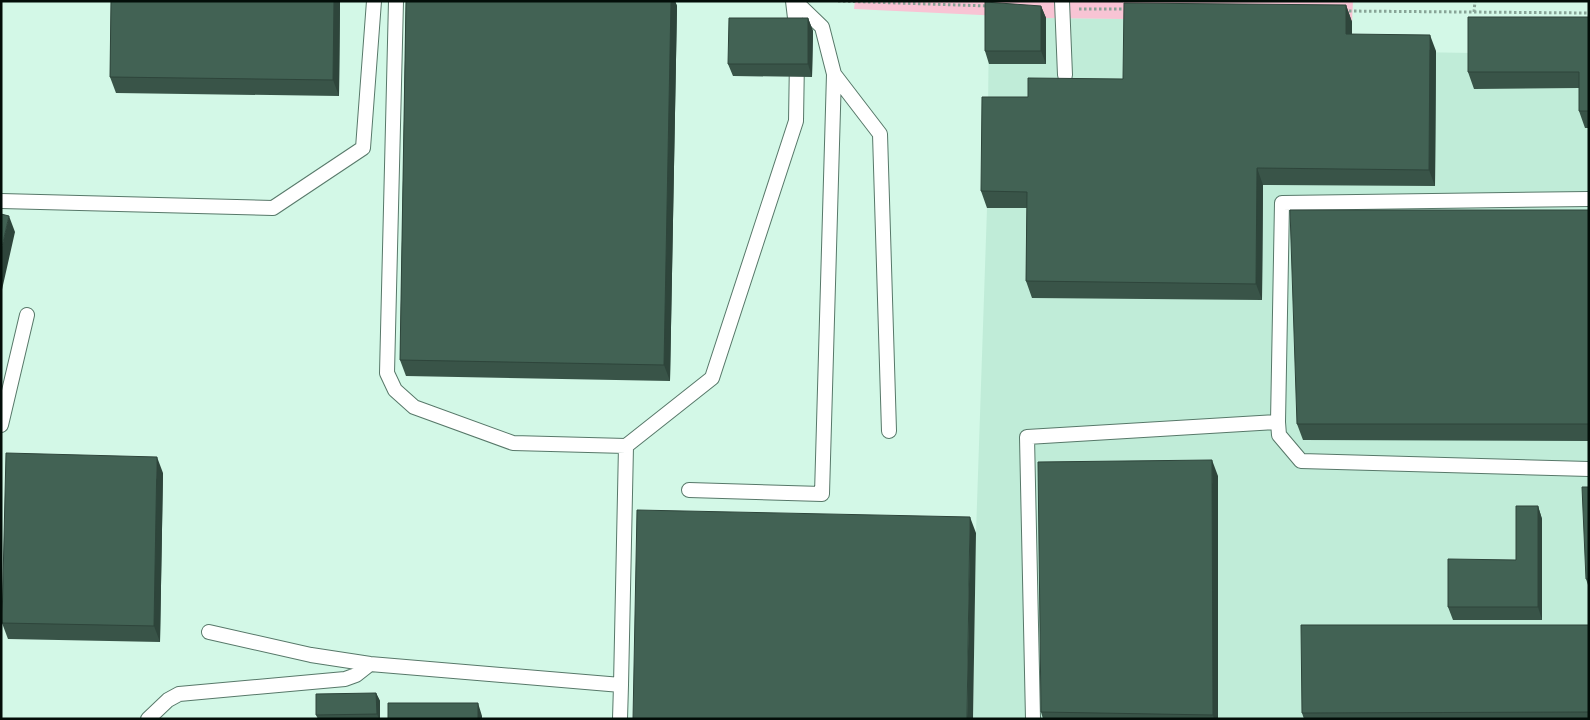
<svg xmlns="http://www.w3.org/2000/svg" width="1590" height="720" viewBox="0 0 1590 720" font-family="'Libre Baskerville',serif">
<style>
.built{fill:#c0ecd8}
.green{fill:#f8c4d4}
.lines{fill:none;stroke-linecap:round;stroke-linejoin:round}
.lane-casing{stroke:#577869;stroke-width:16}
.path{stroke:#88a497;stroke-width:3;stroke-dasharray:2.5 2.5;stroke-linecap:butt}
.lane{stroke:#fff;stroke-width:14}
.wall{fill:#395448}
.shaded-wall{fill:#2e453b}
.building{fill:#426254;stroke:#2e453b}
</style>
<rect width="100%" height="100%" fill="#d3f8e7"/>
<path class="built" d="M 989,15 L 1046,18 L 1352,22 L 1352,51 L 1473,53 L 1589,33 L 1589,719 L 973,719 L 976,533 L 987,208 Z"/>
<path class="green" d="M 855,1 L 1353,1 L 1352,22 L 1046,18 L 854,9 Z"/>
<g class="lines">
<defs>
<path id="lane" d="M 396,1 L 387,373 L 395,390 L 414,407 L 513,443 L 626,446
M 793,1 L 797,35
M 1062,1 L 1065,75
M 834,74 L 880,134 L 889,431
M 1589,199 L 1282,203 L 1278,422 L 1279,435 L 1301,461 L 1589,469
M 1,201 L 273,208 L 363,148 L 374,1
M 1,425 L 27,315
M 689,490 L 822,494 L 834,74 L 822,27 L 795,1
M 209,632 L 311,655 L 370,664 L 621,685 L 626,446 L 712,378 L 796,121 L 797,59
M 148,719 L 168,700 L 179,694 L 345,679 L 356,675 L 370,664
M 620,719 L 621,685
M 1033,719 L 1027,437 L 1278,422"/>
</defs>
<use href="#lane" class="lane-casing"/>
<path class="path" d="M 838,1 L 988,6
M 1079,9 L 1128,9
M 1344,11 L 1589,13
M 1474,12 L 1475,1"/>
<use href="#lane" class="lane"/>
</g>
<path class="wall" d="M 111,1 L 340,1 L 339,96 L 116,93 L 110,77 Z
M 406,1 L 675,1 L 677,6 L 670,381 L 406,376 L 400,360 Z
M 1346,5 L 1352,22 L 1352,34 L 1436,51 L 1435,186 L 1263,185 L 1262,300 L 1032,298 L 1026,281 L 1027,208 L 987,208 L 981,191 L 1028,97 L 1123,79 Z
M 1041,6 L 1046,18 L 1046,64 L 989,64 L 985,51 Z
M 1589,17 L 1589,128 L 1585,128 L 1579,111 L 1579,88 L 1474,89 L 1468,72 Z
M 808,18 L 813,31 L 812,77 L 733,76 L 728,64 Z
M 1589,210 L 1589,441 L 1303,440 L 1297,424 Z
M 163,473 L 160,642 L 8,639 L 2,623 Z
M 1218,476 L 1218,719 L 1043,719 L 1041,712 Z
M 1589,487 L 1589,588 L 1586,579 Z
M 1538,506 L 1542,519 L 1542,620 L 1453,620 L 1448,607 L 1516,560 Z
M 1589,625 L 1589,719 L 1304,719 L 1302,713 Z
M 376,693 L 380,701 L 380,719 L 318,719 L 316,715 Z"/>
<path class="shaded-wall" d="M 334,1 L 340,1 L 340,3 L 339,96 L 333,80 Z
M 671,1 L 675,1 L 677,6 L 670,381 L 664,365 Z
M 1346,5 L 1352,22 L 1352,51 L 1346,34 Z
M 1041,6 L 1046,18 L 1046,64 L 1041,51 Z
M 808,18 L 813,31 L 812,77 L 808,64 Z
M 1430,35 L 1436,51 L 1435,186 L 1429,170 Z
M 1257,168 L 1263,185 L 1262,300 L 1256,284 Z
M 9,216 L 15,232 L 1,294 L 1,251 Z
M 157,457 L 163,473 L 160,642 L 154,626 Z
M 1212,460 L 1218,476 L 1218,719 L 1214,719 L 1213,715 Z
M 1538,506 L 1542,519 L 1542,620 L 1538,607 Z
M 970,517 L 976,533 L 973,719 L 967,719 Z
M 376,693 L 380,701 L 380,719 L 379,719 L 377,714 Z
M 478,703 L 482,716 L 482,719 L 478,719 Z"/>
<path class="building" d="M 111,1 L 334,1 L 333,80 L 110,77 Z
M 406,1 L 671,1 L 664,365 L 400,360 Z
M 985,2 L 1041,6 L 1041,51 L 985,51 Z
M 1124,3 L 1346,5 L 1346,34 L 1430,35 L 1429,170 L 1257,168 L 1256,284 L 1026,281 L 1027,192 L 981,191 L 982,97 L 1028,97 L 1028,78 L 1123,79 Z
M 1468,17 L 1589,17 L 1589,111 L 1579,111 L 1579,72 L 1468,72 Z
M 729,18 L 808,18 L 808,64 L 728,64 Z
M 1290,210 L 1589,210 L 1589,424 L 1297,424 Z
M 1,214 L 9,216 L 1,251 Z
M 6,453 L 157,457 L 154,626 L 2,623 Z
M 1212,460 L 1213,715 L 1041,712 L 1038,462 Z
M 1582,487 L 1589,487 L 1589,579 L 1586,579 Z
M 1516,506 L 1538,506 L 1538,607 L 1448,607 L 1448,559 L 1516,560 Z
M 637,510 L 970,517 L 967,719 L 633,719 Z
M 1301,625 L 1589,625 L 1589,712 L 1302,713 Z
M 376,693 L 377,714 L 316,715 L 316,694 Z
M 388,703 L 478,703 L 478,719 L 388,719 Z"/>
<rect width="1590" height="720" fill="none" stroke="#030e09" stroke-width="5"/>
</svg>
